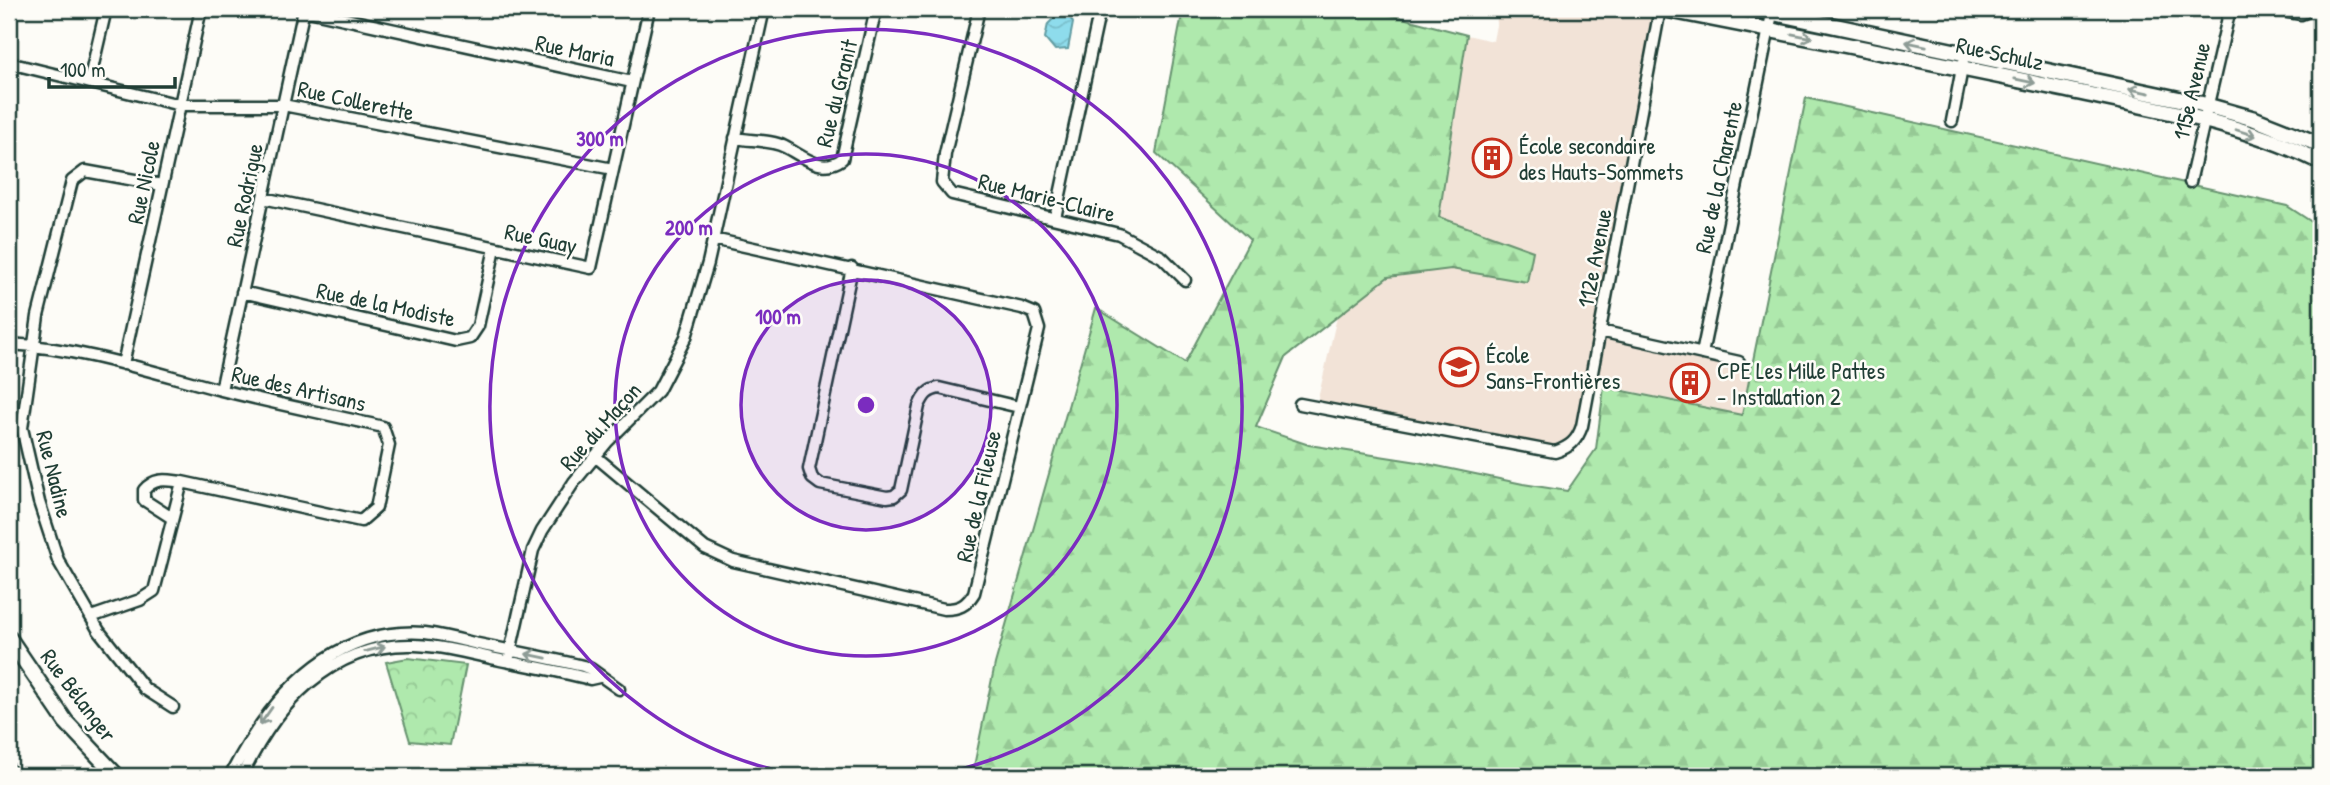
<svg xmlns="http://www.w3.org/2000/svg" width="2330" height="785" viewBox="0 0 2330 785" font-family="'Patrick Hand',sans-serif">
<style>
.built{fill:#f2e3d7}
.forest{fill:url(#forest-firs);stroke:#679370;stroke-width:2}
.park{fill:url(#park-crowns);stroke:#679370;stroke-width:2}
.water{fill:url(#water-waves);stroke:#629ca2;stroke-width:2}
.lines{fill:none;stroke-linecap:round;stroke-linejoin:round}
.street-casing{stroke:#1f3d34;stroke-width:15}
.secondary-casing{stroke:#1f3d34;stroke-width:19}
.street{stroke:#fdfcf7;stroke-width:10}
.secondary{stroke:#fdfcf7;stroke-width:14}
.oneway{stroke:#8e9c96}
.ring{fill:none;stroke:#7b2cbf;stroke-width:3.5}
.labels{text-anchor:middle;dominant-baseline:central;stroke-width:5;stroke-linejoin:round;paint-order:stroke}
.street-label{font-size:23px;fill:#1f3d34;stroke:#fdfcf7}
.poi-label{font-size:23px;fill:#1f3d34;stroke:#fdfcf7;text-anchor:start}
.centre{fill:#7b2cbf;stroke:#fdfcf7;stroke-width:3.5}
.ring-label{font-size:21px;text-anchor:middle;font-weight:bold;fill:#7b2cbf;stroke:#fdfcf7;stroke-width:5;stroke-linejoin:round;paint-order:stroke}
</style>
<defs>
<pattern id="forest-firs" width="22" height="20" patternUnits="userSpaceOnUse" patternTransform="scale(1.75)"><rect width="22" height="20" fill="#afe9ad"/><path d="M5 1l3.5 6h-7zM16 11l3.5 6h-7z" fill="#96c995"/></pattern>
<pattern id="park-crowns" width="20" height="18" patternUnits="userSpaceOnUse" patternTransform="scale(1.75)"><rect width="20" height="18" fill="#afe9ad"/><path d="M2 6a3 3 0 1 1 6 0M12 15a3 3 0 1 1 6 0" fill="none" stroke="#96c995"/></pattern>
<pattern id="water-waves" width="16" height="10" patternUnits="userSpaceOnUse" patternTransform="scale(1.75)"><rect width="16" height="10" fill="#8edcec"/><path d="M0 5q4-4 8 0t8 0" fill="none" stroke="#7abecb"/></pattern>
</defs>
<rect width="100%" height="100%" fill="#fdfcf7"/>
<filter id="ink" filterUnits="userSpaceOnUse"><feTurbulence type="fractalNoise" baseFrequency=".0143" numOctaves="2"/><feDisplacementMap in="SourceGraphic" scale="14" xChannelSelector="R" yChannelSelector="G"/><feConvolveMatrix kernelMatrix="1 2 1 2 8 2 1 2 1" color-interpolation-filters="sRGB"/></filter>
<g filter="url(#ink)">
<path class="built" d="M 1499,9 L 1656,10 L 1610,240 L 1598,330 L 1753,366 L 1742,416 L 1590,382 L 1582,426 L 1564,447 L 1552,448 L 1317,403 L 1337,317 L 1388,277 L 1451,269 L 1526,282 L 1533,251 L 1439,217 L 1467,35 L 1493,41 Z"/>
<path class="forest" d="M 1183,9 L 1368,9 L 1467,35 L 1439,217 L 1533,251 L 1527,282 L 1451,269 L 1388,277 L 1286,357 L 1256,427 L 1309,445 L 1418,462 L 1523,484 L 1567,491 L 1596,449 L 1604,387 L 1742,415 L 1806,98 L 2287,206 L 2321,228 L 2321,776 L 972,776 L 995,664 L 1096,308 L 1185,363 L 1250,240 L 1156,153 Z"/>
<path class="park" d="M 408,658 L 466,665 L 450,745 L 410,741 L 386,662 Z"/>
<path class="water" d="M 1059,13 L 1068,13 L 1073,23 L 1068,49 L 1055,50 L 1045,38 L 1048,24 Z"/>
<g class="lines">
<defs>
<path id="street" d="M 979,9 L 945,154 L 942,182 L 952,194 L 1119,234 L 1162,257 L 1185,280
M 2272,9 L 2301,14 L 2313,9
M 304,10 L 632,82
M 9,63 L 180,105 L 283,105 L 613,169
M 89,82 L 106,9
M 1952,121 L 1963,63
M 735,138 C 751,141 772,140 785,147 C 803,156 821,174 842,159 L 876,9
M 2190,182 L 2230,9
M 162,185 L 85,171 L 72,181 L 38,316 L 22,428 L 39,502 L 58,560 L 99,631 L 145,689 L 173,707
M 263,198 L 591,268 L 649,9
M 1055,218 L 1100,9
M 852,268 L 809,469 L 812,478 L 820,484 L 887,497 L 894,496 L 901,490 L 919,406 C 924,395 928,390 939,388 L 1019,407
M 242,292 L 456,341 L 470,338 L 478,326 L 495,248
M 1600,331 L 1739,362
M 9,344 C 79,348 149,371 217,389 C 272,403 328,414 383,427 L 389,445 L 376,508 L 361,521 L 182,482 L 154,591 L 140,600 L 91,617
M 1702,354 L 1773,9
M 123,364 L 201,9
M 221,390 L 304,9
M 1300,404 L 1555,452 C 1570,447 1577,441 1582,426 L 1660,9
M 595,456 L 705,548 L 733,561 L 944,609 C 959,609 966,606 974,593 L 1039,329 L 1034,313 L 1022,308 L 713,239
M 172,518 L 144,500 L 144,490 C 155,477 166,480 182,482
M 508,661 L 533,550 L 542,531 L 574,482 L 607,442 L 658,391 L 686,337 L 708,263 L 764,9
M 9,769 L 13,776
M 230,776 C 269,700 329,626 425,633 C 442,635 460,640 478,644 C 513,651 548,658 583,666 L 591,669 L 619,689
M 242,776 C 275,705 331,642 415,645 C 444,646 472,654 500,660 C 530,666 560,671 590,679 L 599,677"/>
<path id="secondary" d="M 1663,9 C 1796,35 1929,61 2062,89 C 2150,108 2241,122 2321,162
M 1755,9 L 2198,103 L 2255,119 L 2321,145
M 9,638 L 66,722 L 117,776"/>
</defs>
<use href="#street" class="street-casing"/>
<use href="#secondary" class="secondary-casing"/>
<use href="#street" class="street"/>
<use href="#secondary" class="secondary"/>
</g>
<defs><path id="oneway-shaft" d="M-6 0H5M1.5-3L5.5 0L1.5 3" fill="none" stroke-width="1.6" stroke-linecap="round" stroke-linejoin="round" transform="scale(1.75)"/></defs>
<g class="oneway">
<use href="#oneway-shaft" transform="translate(1802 36) rotate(11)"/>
<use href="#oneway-shaft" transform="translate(1916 44) rotate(-168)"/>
<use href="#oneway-shaft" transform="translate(2025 81) rotate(12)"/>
<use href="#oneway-shaft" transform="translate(2139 91) rotate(-168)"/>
<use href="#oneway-shaft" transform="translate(2246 133) rotate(18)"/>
<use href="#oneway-shaft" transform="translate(375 649) rotate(-14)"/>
<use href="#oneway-shaft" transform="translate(536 656) rotate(-168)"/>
<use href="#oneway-shaft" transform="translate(266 716) rotate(125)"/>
</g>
</g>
<circle cx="866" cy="405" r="125" fill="#7b2cbf" fill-opacity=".12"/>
<g class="ring">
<circle cx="866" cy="405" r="125"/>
<circle cx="866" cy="405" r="251"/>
<path d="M804 776A376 376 0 1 1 928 776"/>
</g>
<defs>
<symbol id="building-ring" viewBox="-11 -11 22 22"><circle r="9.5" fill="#fdfcf7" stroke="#c8321e" stroke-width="1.5"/><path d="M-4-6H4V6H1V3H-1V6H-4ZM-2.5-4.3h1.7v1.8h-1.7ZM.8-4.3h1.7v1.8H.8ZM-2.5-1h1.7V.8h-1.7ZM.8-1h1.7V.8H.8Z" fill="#c8321e"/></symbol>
<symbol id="school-ring" viewBox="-11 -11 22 22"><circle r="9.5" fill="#fdfcf7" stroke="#c8321e" stroke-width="1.5"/><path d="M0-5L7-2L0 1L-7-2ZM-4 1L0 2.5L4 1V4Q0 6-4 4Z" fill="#c8321e"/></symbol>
</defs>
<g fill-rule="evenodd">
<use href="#building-ring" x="1470" y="136" width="44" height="44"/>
<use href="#school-ring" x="1437" y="345" width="44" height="44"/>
<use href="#building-ring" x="1668" y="361" width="44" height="44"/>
</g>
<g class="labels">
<g class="street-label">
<text transform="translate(575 50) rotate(12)">Rue Maria</text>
<text transform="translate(2000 53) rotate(12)">Rue Schulz</text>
<text transform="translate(2191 91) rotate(-77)">115e Avenue</text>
<text transform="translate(836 93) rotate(-76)">Rue du Granit</text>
<text transform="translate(356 100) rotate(12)">Rue Collerette</text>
<text transform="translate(1718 177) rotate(-78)">Rue de la Charente</text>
<text transform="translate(143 182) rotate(-78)">Rue Nicole</text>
<text transform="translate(244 195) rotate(-78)">Rue Rodrigue</text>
<text transform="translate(1047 197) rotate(14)">Rue Marie-Claire</text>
<text transform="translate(541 238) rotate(12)">Rue Guay</text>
<text transform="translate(1594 258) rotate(-79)">112e Avenue</text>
<text transform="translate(386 304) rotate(12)">Rue de la Modiste</text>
<text transform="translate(299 388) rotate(13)">Rue des Artisans</text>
<text transform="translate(600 426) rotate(-48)">Rue du Maçon</text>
<text transform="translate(55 474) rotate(76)">Rue Nadine</text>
<text transform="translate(978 496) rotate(-77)">Rue de la Fileuse</text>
<text transform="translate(79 695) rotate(53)">Rue Bélanger</text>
</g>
<g class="poi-label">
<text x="1519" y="145">École secondaire<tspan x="1519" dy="26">des Hauts-Sommets</tspan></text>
<text x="1486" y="354">École<tspan x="1486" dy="26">Sans-Frontières</tspan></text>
<text x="1717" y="370">CPE Les Mille Pattes<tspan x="1717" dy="26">- Installation 2</tspan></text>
</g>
</g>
<circle cx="866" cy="405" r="10" class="centre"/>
<g class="ring-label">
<text x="600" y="146">300 m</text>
<text x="689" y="235">200 m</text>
<text x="778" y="324">100 m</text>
</g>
<rect width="2330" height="785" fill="none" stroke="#fdfcf7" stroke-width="35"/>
<rect x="18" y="18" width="2295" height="750" fill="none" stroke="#1f3d34" stroke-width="2.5" filter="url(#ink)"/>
<path d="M49 77v10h126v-10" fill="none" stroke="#1f3d34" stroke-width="3.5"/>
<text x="60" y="77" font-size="21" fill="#1f3d34" stroke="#fdfcf7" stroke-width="5" paint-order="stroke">100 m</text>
</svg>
